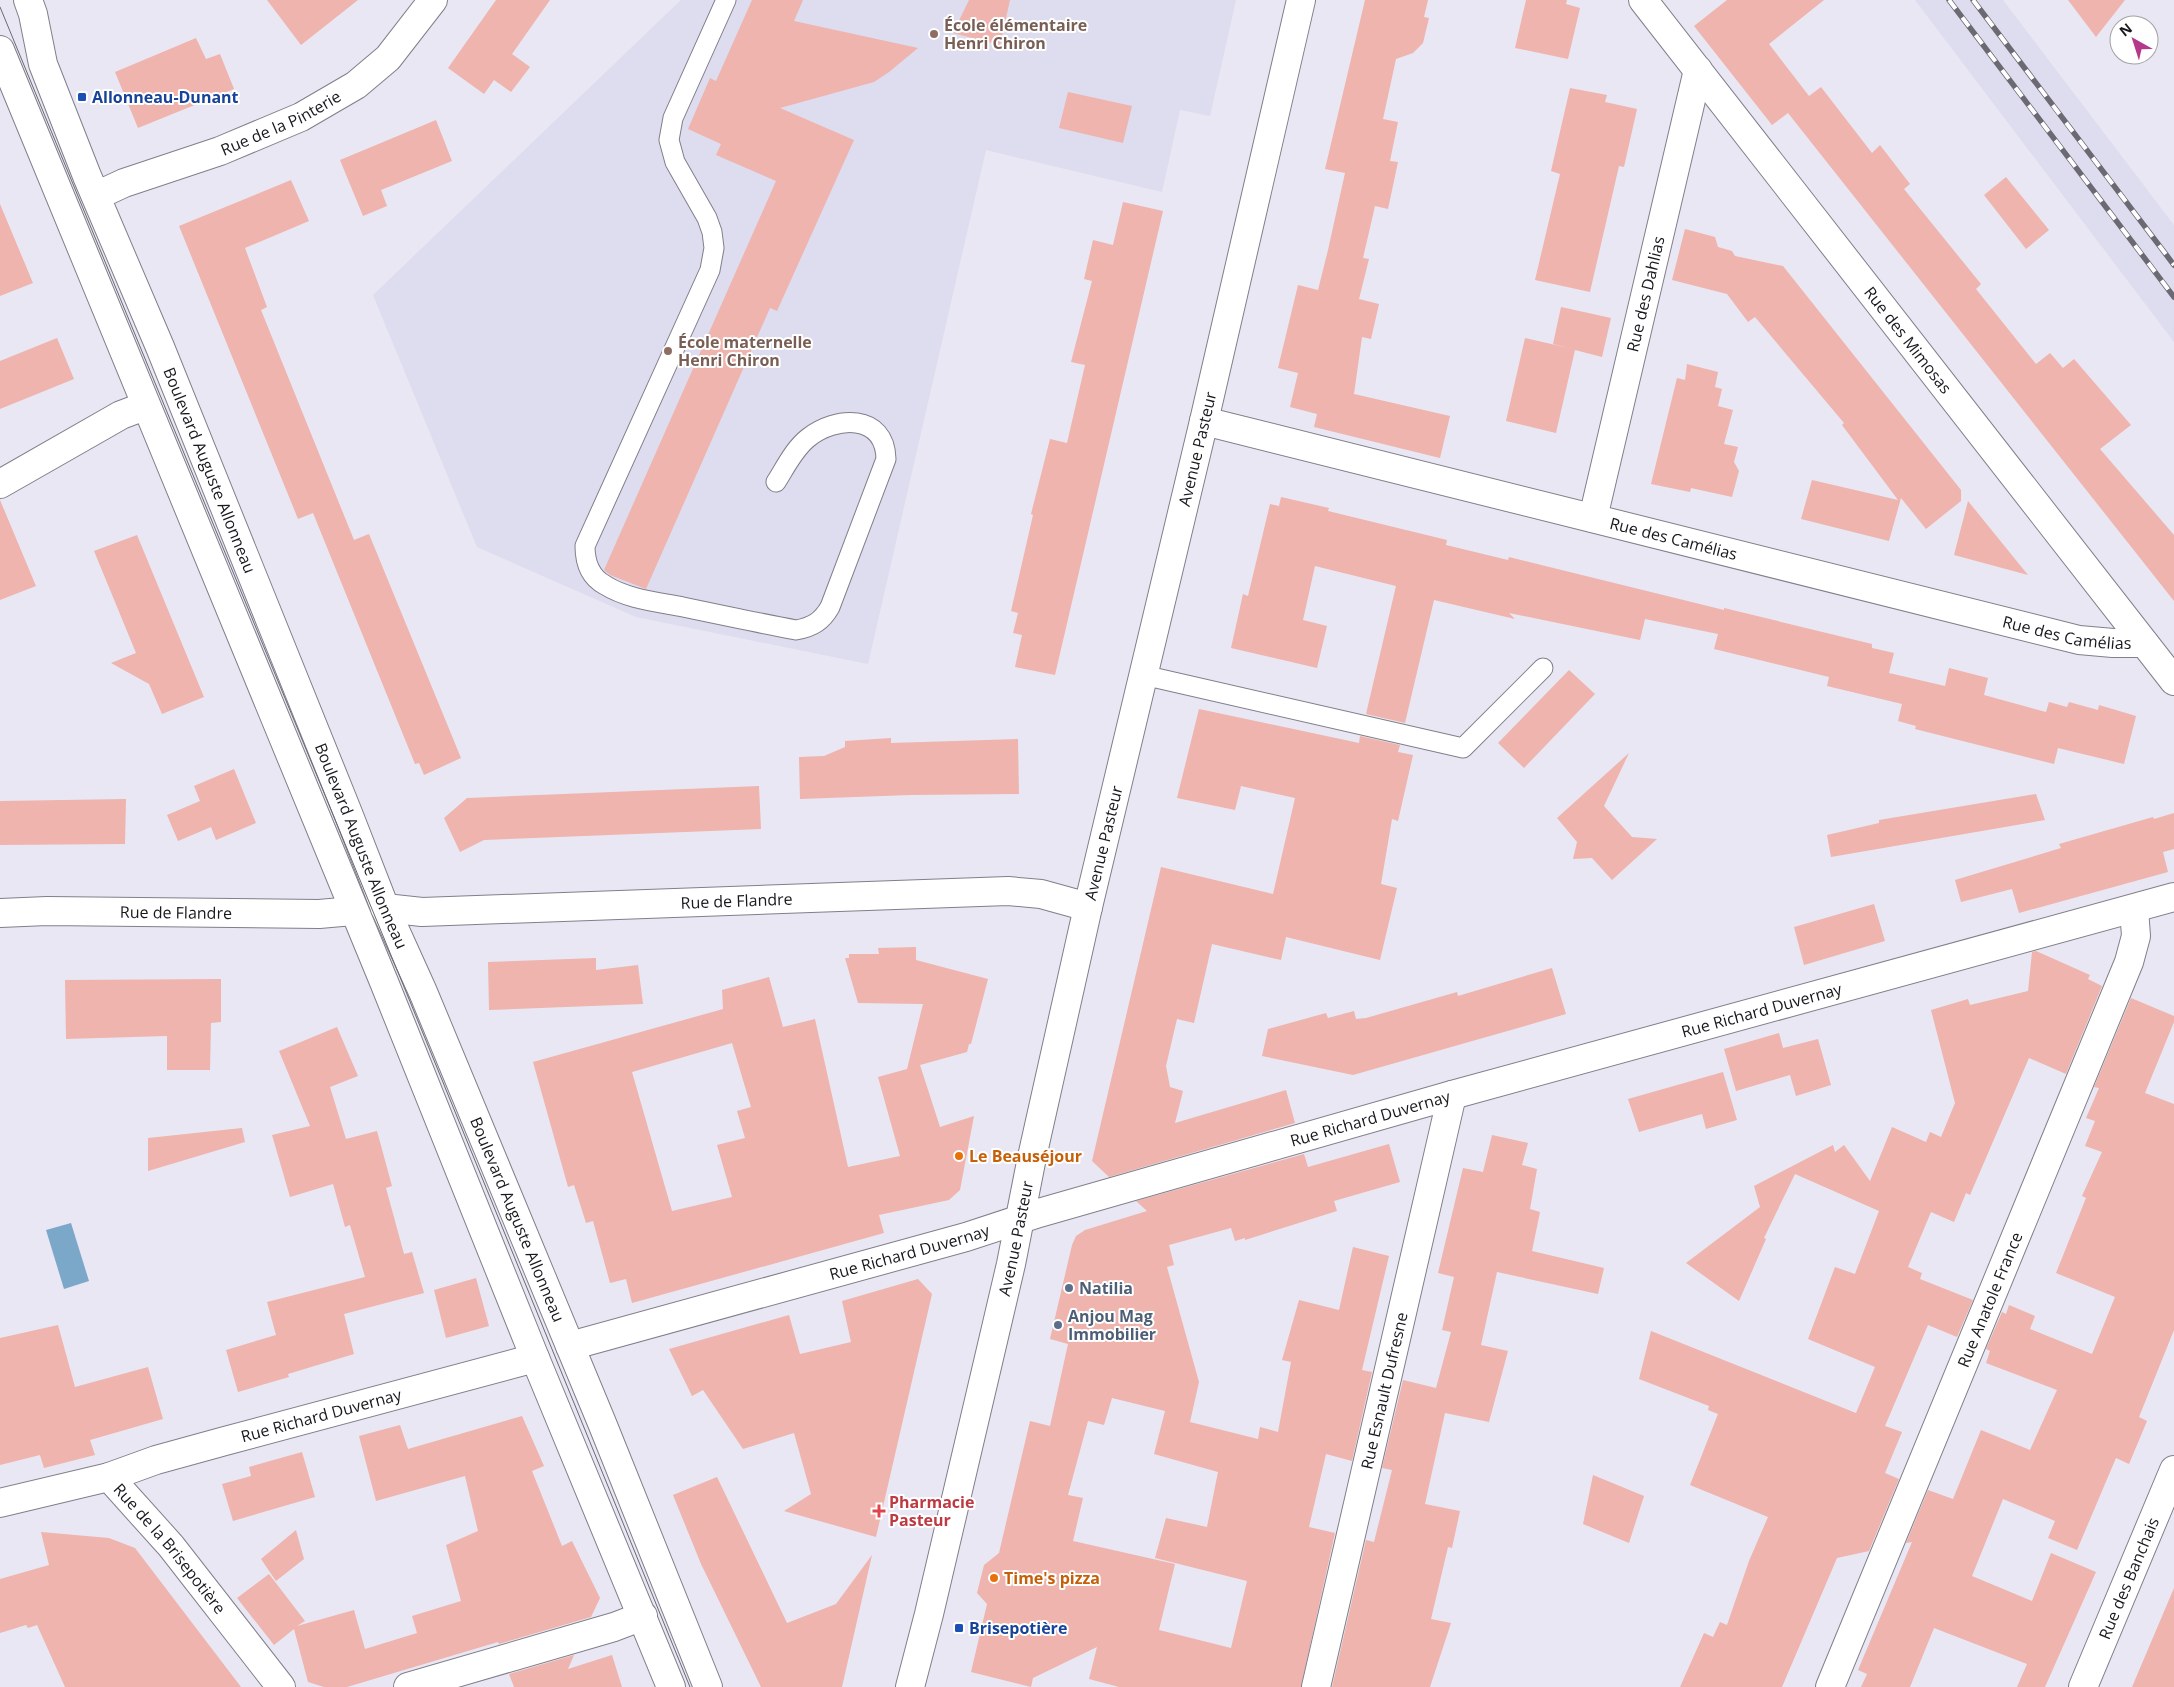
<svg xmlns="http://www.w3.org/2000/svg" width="2174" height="1687" viewBox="0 0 2174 1687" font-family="'Open Sans',sans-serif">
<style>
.built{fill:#dedcef}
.water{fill:#7ba8c9}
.building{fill:#eeb4ad;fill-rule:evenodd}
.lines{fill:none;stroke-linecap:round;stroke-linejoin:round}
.service-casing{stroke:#807f8a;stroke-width:21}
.minor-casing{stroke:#807f8a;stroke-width:30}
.secondary-casing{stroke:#807f8a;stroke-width:30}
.service{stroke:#fff;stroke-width:19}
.minor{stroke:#fff;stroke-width:28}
.secondary{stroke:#fff;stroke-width:28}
.tram{stroke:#6b6971;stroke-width:1}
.rail-casing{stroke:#6b6971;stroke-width:5.5}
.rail{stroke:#fff;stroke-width:4;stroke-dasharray:11;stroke-linecap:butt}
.education-dot{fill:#8d6e63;stroke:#fff;stroke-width:2}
.transit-dot{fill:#1a4fb4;stroke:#fff;stroke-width:2}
.food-dot{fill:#e8710a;stroke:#fff;stroke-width:2}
.service-dot{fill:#5c6f8a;stroke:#fff;stroke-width:2}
.health-dot{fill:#e0444e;stroke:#fff;stroke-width:2}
.labels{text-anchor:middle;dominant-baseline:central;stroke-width:4;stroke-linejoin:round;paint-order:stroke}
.education-label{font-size:16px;font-weight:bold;fill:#785e54;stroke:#fff;text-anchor:start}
.transit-label{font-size:16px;font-weight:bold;fill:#164399;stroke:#fff;text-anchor:start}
.street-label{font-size:16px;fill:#19181d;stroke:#fff}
.food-label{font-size:16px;font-weight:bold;fill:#c56008;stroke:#fff;text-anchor:start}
.service-label{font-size:16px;font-weight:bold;fill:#4e5e75;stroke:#fff;text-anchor:start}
.health-label{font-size:16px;font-weight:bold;fill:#be3a42;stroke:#fff;text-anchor:start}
</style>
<rect width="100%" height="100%" fill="#e9e7f3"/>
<path class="built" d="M 681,0 L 1236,0 L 1210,116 L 1180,110 L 1162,192 L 986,150 L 868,664 L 636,617 L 477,547 L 373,295 Z
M 1915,0 L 2003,0 L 2174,225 L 2174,342 Z"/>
<path class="water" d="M 71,1223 L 89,1281 L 64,1289 L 46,1230 Z"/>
<path class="building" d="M 267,0 L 358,0 L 301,45 Z
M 496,0 L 550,0 L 512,54 L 530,67 L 511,92 L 494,80 L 484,94 L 448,68 Z
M 752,0 L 803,0 L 794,21 L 918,48 L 889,72 L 874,82 L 780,108 L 854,140 L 777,311 L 770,308 L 646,589 L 610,575 L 604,570 L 776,181 L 716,155 L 721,144 L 688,129 L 710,78 L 716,81 Z
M 969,0 L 1010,0 L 1000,45 L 953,33 Z
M 1365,0 L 1428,0 L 1424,17 L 1429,18 L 1423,43 L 1413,53 L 1396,59 L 1383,119 L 1398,122 L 1390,161 L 1398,162 L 1388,209 L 1375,206 L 1363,258 L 1369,259 L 1359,299 L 1379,304 L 1371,339 L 1362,337 L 1354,394 L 1450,416 L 1440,458 L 1314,427 L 1317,414 L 1290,407 L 1298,373 L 1278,368 L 1298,285 L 1318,290 L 1328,250 L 1345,173 L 1325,169 Z
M 1526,0 L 1567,0 L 1566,4 L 1580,8 L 1568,59 L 1515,48 Z
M 1727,0 L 1824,0 L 1769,44 L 1809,96 L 1821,87 L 1872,153 L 1880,145 L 1910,184 L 1904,189 L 1981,284 L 1976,289 L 2036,364 L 2050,353 L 2063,368 L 2074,359 L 2131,425 L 2100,449 L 2174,535 L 2174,601 L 1788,113 L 1772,125 L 1694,26 Z
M 2068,0 L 2125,0 L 2096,37 Z
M 196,38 L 206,59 L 220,54 L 234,89 L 138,128 L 115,72 Z
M 1570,88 L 1607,95 L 1605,102 L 1637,109 L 1624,167 L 1619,166 L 1590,292 L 1535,280 L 1560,174 L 1551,171 Z
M 1068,92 L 1132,106 L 1123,143 L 1059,128 Z
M 436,120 L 452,161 L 381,190 L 387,206 L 363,216 L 340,160 Z
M 2006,177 L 2049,230 L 2026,249 L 1984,195 Z
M 291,180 L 309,221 L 245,248 L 267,307 L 261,310 L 354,540 L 369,534 L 461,758 L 424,775 L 419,763 L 415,764 L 313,513 L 298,519 L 179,226 Z
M 1123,202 L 1163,211 L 1055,675 L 1015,667 L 1022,635 L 1013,633 L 1018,613 L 1011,611 L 1033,515 L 1031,514 L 1050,439 L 1067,443 L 1085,365 L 1071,362 L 1092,281 L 1084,279 L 1093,240 L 1113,245 Z
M 0,204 L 33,283 L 0,296 Z
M 1685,229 L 1715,237 L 1718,247 L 1732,251 L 1735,256 L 1783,266 L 1961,490 L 1961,501 L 1926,529 L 1901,498 L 1889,541 L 1801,519 L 1812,480 L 1898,500 L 1842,425 L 1844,423 L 1755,317 L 1748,322 L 1727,294 L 1672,280 Z
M 1561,307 L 1611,318 L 1602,357 L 1575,350 L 1556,433 L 1506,421 L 1525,338 L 1573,349 L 1553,344 Z
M 57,338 L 74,379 L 0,409 L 0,361 Z
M 1687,364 L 1718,372 L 1715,387 L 1722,389 L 1718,406 L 1733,410 L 1724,444 L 1738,447 L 1734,462 L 1739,471 L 1732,497 L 1691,488 L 1690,492 L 1651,484 L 1677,378 L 1685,380 Z
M 1281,497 L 1329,508 L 1328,511 L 1447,540 L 1446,545 L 1508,560 L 1509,557 L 1724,610 L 1724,608 L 1872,644 L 1872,648 L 1894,653 L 1889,673 L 1945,686 L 1949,668 L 1988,678 L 1984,695 L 2046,712 L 2049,702 L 2067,707 L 2069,702 L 2098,710 L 2099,705 L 2136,716 L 2124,764 L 2058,748 L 2054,764 L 1915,729 L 1916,726 L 1898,721 L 1902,704 L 1827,686 L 1829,677 L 1714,649 L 1718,634 L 1645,619 L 1640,640 L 1509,613 L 1515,619 L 1434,600 L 1405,723 L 1366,714 L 1396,586 L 1315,566 L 1303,620 L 1327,626 L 1317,668 L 1231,648 L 1243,594 L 1248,596 L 1270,504 L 1279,506 Z
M 0,500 L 36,586 L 0,600 Z
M 1968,501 L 2028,575 L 1954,555 Z
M 137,535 L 204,697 L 162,714 L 149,684 L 111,663 L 136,653 L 94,551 Z
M 1569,670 L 1595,694 L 1524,768 L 1498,743 Z
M 1199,709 L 1359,743 L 1360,736 L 1400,745 L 1398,752 L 1413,755 L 1398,821 L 1392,819 L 1381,884 L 1397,888 L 1380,960 L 1286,937 L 1281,960 L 1212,944 L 1194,1023 L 1177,1019 L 1166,1066 L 1170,1087 L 1183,1091 L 1175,1123 L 1286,1090 L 1295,1123 L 1109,1177 L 1092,1161 L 1161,867 L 1273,894 L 1295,798 L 1241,786 L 1235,810 L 1177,798 Z
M 891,738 L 891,743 L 1018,739 L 1019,794 L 910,795 L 800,799 L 799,757 L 824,756 L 845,747 L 845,741 Z
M 1629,753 L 1604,806 L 1632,837 L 1657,839 L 1612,880 L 1592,858 L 1573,859 L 1577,842 L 1557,818 Z
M 234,769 L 256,823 L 216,840 L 211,827 L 178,841 L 167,815 L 200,801 L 194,786 Z
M 759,786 L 761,829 L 484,840 L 460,852 L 444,818 L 467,798 Z
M 2036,794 L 2045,820 L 1831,857 L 1827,835 L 1879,823 L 1879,820 Z
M 126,799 L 125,844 L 0,845 L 0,801 Z
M 2174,813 L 2174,849 L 2163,852 L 2168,872 L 2019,913 L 2012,889 L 1961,902 L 1955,880 L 2061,848 L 2059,844 L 2153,817 L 2154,819 Z
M 1874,904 L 1885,941 L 1804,965 L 1794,927 Z
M 916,947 L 916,960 L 988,979 L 971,1044 L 969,1044 L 967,1052 L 920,1065 L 940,1127 L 974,1116 L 960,1190 L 949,1200 L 879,1215 L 884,1233 L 632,1303 L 626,1279 L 610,1283 L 593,1221 L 586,1223 L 574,1185 L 568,1187 L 533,1062 L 716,1011 L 723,1009 L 722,990 L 769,977 L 783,1027 L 815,1019 L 848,1167 L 900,1156 L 878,1077 L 907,1069 L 923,1004 L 858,1003 L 845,958 L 849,958 L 849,954 L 879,954 L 878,948 ZM 732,1043 L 751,1107 L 737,1111 L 745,1138 L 717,1145 L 732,1197 L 672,1211 L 632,1072 Z
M 2036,951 L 2090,975 L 2088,979 L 2102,986 L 2066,1074 L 2029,1058 L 1970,1195 L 1966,1193 L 1954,1222 L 1931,1212 L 1908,1267 L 1922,1273 L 1920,1279 L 1973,1300 L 1957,1337 L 1928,1325 L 1885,1426 L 1902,1432 L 1885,1473 L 1899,1479 L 1869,1551 L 1837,1558 L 1782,1687 L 1680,1687 L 1704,1633 L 1713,1637 L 1720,1622 L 1727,1625 L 1749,1561 L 1768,1517 L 1690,1485 L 1718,1414 L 1708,1410 L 1709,1406 L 1639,1379 L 1651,1331 L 1856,1413 L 1875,1367 L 1808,1339 L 1835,1267 L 1855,1274 L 1879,1211 L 1795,1174 L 1764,1238 L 1766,1239 L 1739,1301 L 1686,1263 L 1760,1207 L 1754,1186 L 1833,1145 L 1835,1152 L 1844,1145 L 1870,1181 L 1892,1127 L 1926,1142 L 1930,1132 L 1941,1137 L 1955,1103 L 1931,1010 L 1968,999 L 1970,1005 L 2028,991 L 2032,952 Z
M 596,958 L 596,970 L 638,965 L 643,1004 L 489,1010 L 488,962 Z
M 1552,968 L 1566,1014 L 1511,1030 L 1353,1075 L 1262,1056 L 1268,1029 L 1326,1013 L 1328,1018 L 1354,1011 L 1356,1019 L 1366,1018 L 1457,992 L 1458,996 Z
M 221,979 L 221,1022 L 211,1023 L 210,1070 L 167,1070 L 167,1036 L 66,1039 L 65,980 Z
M 2131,998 L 2174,1016 L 2174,1022 L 2145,1093 L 2174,1104 L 2174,1330 L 2139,1417 L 2147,1421 L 2129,1464 L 2116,1458 L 2077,1550 L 2048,1538 L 2055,1521 L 2003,1499 L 1972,1576 L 2032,1601 L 2051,1553 L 2096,1572 L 2045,1687 L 2017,1687 L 2027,1664 L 1934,1628 L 1910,1687 L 1861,1687 L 1867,1674 L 1858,1670 L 1912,1542 L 1906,1543 L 1928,1490 L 1953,1499 L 1981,1430 L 2030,1450 L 2057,1390 L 1986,1363 L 1990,1351 L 1986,1349 L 2002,1312 L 2006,1314 L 2009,1305 L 2035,1316 L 2030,1329 L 2092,1354 L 2115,1297 L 2056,1273 L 2086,1198 L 2082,1196 L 2102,1152 L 2085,1146 L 2095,1121 L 2086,1118 L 2099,1088 L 2094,1087 Z
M 337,1027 L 358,1076 L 330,1087 L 346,1139 L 377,1131 L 392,1186 L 386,1188 L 404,1254 L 412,1252 L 424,1293 L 344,1314 L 354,1354 L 288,1374 L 289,1377 L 238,1392 L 226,1350 L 276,1335 L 267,1302 L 365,1277 L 350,1225 L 345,1227 L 333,1184 L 290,1197 L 272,1135 L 310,1126 L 279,1051 Z
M 1779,1033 L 1783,1048 L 1818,1039 L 1831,1085 L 1796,1096 L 1790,1075 L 1736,1091 L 1724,1049 Z
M 1723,1072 L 1737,1120 L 1706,1129 L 1702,1114 L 1639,1132 L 1628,1099 Z
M 242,1128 L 245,1142 L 148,1171 L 148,1138 Z
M 1492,1135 L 1528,1143 L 1522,1165 L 1537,1169 L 1530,1209 L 1540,1212 L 1532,1251 L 1604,1268 L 1598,1294 L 1497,1272 L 1481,1345 L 1508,1351 L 1489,1422 L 1445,1413 L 1425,1504 L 1460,1511 L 1452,1548 L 1448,1547 L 1431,1619 L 1451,1623 L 1430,1687 L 1332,1687 L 1366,1540 L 1374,1542 L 1392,1470 L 1382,1468 L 1403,1380 L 1436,1388 L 1451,1332 L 1442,1330 L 1454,1277 L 1438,1273 L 1463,1168 L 1483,1172 Z
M 1389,1144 L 1400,1182 L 1334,1201 L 1337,1211 L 1245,1240 L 1245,1238 L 1235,1241 L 1231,1228 L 1169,1245 L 1174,1265 L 1167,1267 L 1199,1382 L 1190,1422 L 1258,1439 L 1260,1427 L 1278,1432 L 1291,1362 L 1282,1360 L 1299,1300 L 1339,1310 L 1353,1247 L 1389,1256 L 1362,1370 L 1372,1372 L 1352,1461 L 1326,1454 L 1309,1527 L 1335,1533 L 1301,1687 L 1119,1687 L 1089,1679 L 1097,1647 L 1033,1678 L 1031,1687 L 971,1672 L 987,1604 L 977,1593 L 984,1565 L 999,1553 L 1030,1421 L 1050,1426 L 1068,1344 L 1050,1339 L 1072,1245 L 1076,1236 L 1085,1230 L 1147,1211 L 1136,1201 L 1304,1154 L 1308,1167 ZM 1112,1398 L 1165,1411 L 1154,1454 L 1218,1472 L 1207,1527 L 1166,1518 L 1155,1558 L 1247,1581 L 1231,1648 L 1159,1630 L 1175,1564 L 1073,1541 L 1083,1498 L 1068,1495 L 1088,1421 L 1104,1425 Z
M 476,1278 L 489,1326 L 446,1338 L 434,1290 Z
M 918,1279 L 932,1294 L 876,1537 L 784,1511 L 811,1494 L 794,1433 L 743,1449 L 703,1390 L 692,1396 L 669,1349 L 789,1315 L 800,1354 L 851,1342 L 842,1301 Z
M 58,1325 L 75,1387 L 148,1367 L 163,1419 L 90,1440 L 95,1455 L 44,1468 L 40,1455 L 0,1465 L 0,1338 Z
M 522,1416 L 544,1466 L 532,1471 L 562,1546 L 572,1541 L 600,1598 L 591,1617 L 499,1644 L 498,1642 L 347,1687 L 324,1687 L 308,1682 L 294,1629 L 274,1645 L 237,1598 L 269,1574 L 305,1621 L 297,1626 L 354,1610 L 365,1649 L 417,1633 L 412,1616 L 461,1601 L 446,1545 L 478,1531 L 465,1476 L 376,1501 L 359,1436 L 400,1425 L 408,1449 Z
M 302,1452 L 315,1497 L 233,1521 L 222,1484 L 251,1476 L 249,1467 Z
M 1593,1475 L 1644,1496 L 1629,1543 L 1583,1524 Z
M 717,1477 L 787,1623 L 836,1604 L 872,1555 L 842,1687 L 761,1687 L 701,1564 L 673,1495 Z
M 296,1530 L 304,1559 L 276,1581 L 261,1559 Z
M 41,1532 L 109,1538 L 135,1548 L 241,1687 L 65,1687 L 37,1625 L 28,1628 L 26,1625 L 0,1633 L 0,1579 L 49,1565 Z
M 2174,1588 L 2174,1687 L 2132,1687 Z
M 574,1655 L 568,1669 L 612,1655 L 622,1687 L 514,1687 L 509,1674 Z"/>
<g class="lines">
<defs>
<path id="service" d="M 726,0 L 673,118 L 669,140 L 675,162 L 707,218 L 712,232 L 714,248 L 710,270 L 585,546 C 585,562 590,577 605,585 C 627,599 657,602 683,607 C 721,615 759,623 796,630 C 813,627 822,621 830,607 L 886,459 C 885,413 835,416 808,438 C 794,449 785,468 776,482
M 1143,675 L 1463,748 L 1543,668"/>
<g id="minor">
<path id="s1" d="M 28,0 L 33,14 L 43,64 L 87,176 L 160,347 L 348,813 L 385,908 L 423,992 L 602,1423 L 708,1687"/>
<path id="s2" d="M 1643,0 L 2174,681"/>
<path d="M 0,50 L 384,982 L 535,1358 L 671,1687"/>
<path id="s3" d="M 96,196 L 124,183 L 220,151 L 301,117 L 356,85 L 388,58 L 433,0"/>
<path id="s4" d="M 1204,421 L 2079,640 L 2113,643 L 2144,643"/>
<path d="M 0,484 L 121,415 L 145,406"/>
<path id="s5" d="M 1593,518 L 1698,70"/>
<path id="s6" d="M 385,908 L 422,912 L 1008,891 L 1041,894 L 1088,907"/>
<path id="s7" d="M 0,913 L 47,911 L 319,914 L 353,911"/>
<path id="s8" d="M 570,1346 L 966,1237 L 1039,1213 L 1452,1095 L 2174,897"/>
<path id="s9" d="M 109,1477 L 156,1460 L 225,1441 L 535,1358"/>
<path id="s10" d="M 0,1503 L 109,1477 L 171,1546 L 281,1687"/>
<path d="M 408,1687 L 614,1627 L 643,1616"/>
<path id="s11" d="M 1316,1687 L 1452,1095"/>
<path id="s12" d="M 1830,1687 L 2129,962 L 2136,936 L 2134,909"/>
<path id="s13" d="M 2083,1687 L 2174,1470"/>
</g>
<g id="secondary">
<path id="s14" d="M 910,1687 L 929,1614 L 1011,1264 L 1032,1157 L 1088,907 L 1204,421 L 1301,0"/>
</g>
</defs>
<use href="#service" class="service-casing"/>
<use href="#minor" class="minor-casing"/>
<use href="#secondary" class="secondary-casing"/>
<use href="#service" class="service"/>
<use href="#minor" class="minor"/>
<use href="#secondary" class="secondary"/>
<path class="tram" d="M 0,7 L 400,977 L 690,1687"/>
<defs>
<path id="rail" d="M 1949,0 L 2174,297
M 1973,0 L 2174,265"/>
</defs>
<use href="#rail" class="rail-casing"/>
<use href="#rail" class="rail"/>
</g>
<g class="education-dot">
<circle cx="934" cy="34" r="5"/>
<circle cx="668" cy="351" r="5"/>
</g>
<g class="transit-dot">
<rect x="77" y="92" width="10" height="10" rx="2.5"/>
<rect x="954" y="1623" width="10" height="10" rx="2.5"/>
</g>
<g class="food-dot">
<circle cx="959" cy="1156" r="5"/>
<circle cx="994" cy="1578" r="5"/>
</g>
<g class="service-dot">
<circle cx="1069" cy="1288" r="5"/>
<circle cx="1058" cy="1325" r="5"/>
</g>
<path class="health-dot" d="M876.5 1503.5h5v5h5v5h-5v5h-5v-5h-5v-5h5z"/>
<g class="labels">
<g class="education-label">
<text x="944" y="25">École élémentaire<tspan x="944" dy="18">Henri Chiron</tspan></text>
<text x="678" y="342">École maternelle<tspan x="678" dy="18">Henri Chiron</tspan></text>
</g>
<g class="transit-label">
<text x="92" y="97">Allonneau-Dunant</text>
<text x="969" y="1628">Brisepotière</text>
</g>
<g class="street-label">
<text stroke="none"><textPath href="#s3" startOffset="199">Rue de la Pinterie</textPath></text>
<text stroke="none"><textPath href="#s5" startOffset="230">Rue des Dahlias</textPath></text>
<text stroke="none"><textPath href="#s2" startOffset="431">Rue des Mimosas</textPath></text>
<text stroke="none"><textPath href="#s14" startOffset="1271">Avenue Pasteur</textPath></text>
<text stroke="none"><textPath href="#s1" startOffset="505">Boulevard Auguste Allonneau</textPath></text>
<text stroke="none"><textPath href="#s4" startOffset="484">Rue des Camélias</textPath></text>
<text stroke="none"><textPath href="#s4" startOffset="889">Rue des Camélias</textPath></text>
<text stroke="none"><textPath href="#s14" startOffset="866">Avenue Pasteur</textPath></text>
<text stroke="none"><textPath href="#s1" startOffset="910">Boulevard Auguste Allonneau</textPath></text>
<text stroke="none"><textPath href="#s6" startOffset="352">Rue de Flandre</textPath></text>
<text stroke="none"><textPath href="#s7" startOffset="176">Rue de Flandre</textPath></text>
<text stroke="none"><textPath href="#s8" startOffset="1238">Rue Richard Duvernay</textPath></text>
<text stroke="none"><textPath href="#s8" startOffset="832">Rue Richard Duvernay</textPath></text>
<text stroke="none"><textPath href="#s1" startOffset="1315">Boulevard Auguste Allonneau</textPath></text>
<text stroke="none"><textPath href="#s14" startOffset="461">Avenue Pasteur</textPath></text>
<text stroke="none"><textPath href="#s8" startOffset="352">Rue Richard Duvernay</textPath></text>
<text stroke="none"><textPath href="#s12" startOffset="419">Rue Anatole France</textPath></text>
<text stroke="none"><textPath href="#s11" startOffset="304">Rue Esnault Dufresne</textPath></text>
<text stroke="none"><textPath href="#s9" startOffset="221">Rue Richard Duvernay</textPath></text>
<text stroke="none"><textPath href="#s10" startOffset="206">Rue de la Brisepotière</textPath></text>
<text stroke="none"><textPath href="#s13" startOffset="118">Rue des Banchais</textPath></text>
</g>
<g class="food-label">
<text x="969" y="1156">Le Beauséjour</text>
<text x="1004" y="1578">Time's pizza</text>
</g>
<g class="service-label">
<text x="1079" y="1288">Natilia</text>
<text x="1068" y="1316">Anjou Mag<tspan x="1068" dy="18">Immobilier</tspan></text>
</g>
<g class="health-label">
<text x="889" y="1502">Pharmacie<tspan x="889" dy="18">Pasteur</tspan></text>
</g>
</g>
<g transform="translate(2134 40) rotate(321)"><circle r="24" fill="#ffffff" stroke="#a3a3a5"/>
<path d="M0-4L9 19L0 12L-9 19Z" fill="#b4398b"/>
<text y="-8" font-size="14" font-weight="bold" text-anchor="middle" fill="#19181d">N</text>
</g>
</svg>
